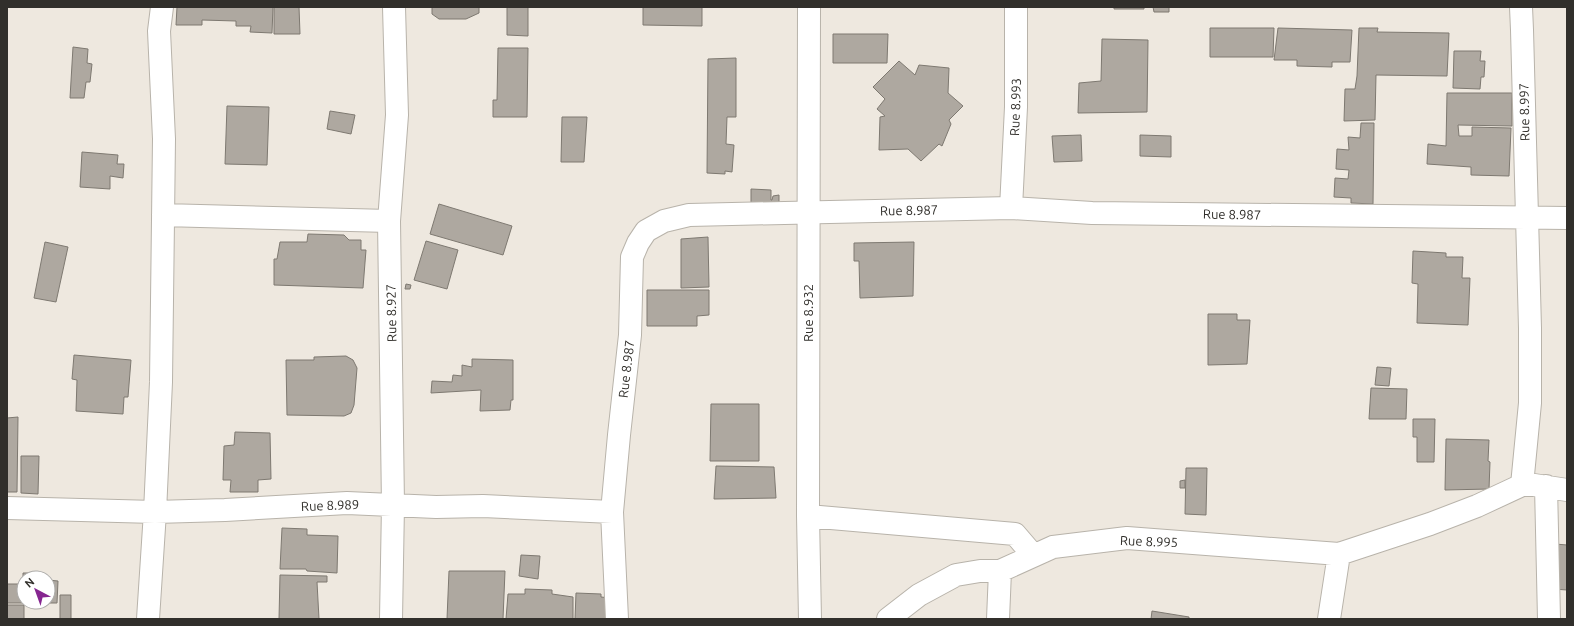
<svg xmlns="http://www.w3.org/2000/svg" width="1574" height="626" viewBox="0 0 1574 626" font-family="Ubuntu,sans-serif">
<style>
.building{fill:#aea8a0;stroke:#7e7971}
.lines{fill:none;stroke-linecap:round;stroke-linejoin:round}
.minor-casing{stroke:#b8b3aa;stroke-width:24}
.minor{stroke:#fff;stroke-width:22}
.labels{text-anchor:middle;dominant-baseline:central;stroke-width:4;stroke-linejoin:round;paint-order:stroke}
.street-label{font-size:13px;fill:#312f2b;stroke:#fff}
</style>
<rect width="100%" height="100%" fill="#eee8df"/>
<path class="building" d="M 177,7 L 273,7 L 272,33 L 250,32 L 251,26 L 236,26 L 236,21 L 202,20 L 202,25 L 176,25 Z
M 274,7 L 299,7 L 300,34 L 274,34 Z
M 432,7 L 479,7 L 479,13 L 466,19 L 439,19 L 432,14 Z
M 507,7 L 528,7 L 528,36 L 507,35 Z
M 643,7 L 702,7 L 702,26 L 643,25 Z
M 1114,7 L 1144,7 L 1144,9 L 1114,9 Z
M 1153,7 L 1169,7 L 1169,12 L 1154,12 Z
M 1210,28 L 1274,28 L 1273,57 L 1210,57 Z
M 1278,28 L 1352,30 L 1350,62 L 1332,62 L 1332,67 L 1297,66 L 1297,60 L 1274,60 Z
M 1359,28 L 1378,28 L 1377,32 L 1449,33 L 1447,76 L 1376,75 L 1375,120 L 1344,121 L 1345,89 L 1355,89 L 1357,76 Z
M 833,34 L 888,34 L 887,63 L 833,63 Z
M 1102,39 L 1148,40 L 1147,112 L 1078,113 L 1079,83 L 1101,81 Z
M 73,47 L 88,49 L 87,63 L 92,64 L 90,82 L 86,82 L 84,98 L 70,98 Z
M 498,48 L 528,48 L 527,117 L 493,117 L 493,100 L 497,100 Z
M 1454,51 L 1481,51 L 1480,61 L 1485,61 L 1484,77 L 1481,77 L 1480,89 L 1453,88 Z
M 736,58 L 736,117 L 727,117 L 726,144 L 734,145 L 732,172 L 725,171 L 725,174 L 707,173 L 708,59 Z
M 899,61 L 915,75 L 919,65 L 949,68 L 948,93 L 963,106 L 949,120 L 951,124 L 942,146 L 939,144 L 921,161 L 908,149 L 879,150 L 880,117 L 885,116 L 877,109 L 885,99 L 873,87 Z
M 1447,93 L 1512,93 L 1512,126 L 1458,125 L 1459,136 L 1472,136 L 1472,127 L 1511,128 L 1509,176 L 1471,175 L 1471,167 L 1427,164 L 1428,144 L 1446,146 Z
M 227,106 L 269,107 L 267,165 L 225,164 Z
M 330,111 L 355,115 L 351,134 L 327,129 Z
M 562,117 L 587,117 L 584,162 L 561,162 Z
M 1361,123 L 1374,123 L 1373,204 L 1351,203 L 1351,198 L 1334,197 L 1335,178 L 1348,179 L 1349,170 L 1336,169 L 1337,149 L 1349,150 L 1348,137 L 1360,138 Z
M 1081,135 L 1082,161 L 1054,162 L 1052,136 Z
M 1140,135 L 1171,136 L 1171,157 L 1140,156 Z
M 82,152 L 118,155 L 117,164 L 124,164 L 123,178 L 110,176 L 110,189 L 80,187 Z
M 751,189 L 771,190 L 771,200 L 772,200 L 773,196 L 779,195 L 779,205 L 751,205 Z
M 439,204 L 512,226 L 503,255 L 430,234 Z
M 308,234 L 344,235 L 349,240 L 361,240 L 361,250 L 366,250 L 363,288 L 274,285 L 274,259 L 277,259 L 280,242 L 307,242 Z
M 708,237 L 709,287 L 681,288 L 681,239 Z
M 426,241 L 458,250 L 447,289 L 414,280 Z
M 45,242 L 68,247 L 56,302 L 34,298 Z
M 914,242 L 913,296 L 860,298 L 859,261 L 854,261 L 854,243 Z
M 1413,251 L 1446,253 L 1446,257 L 1463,257 L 1462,278 L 1470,278 L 1468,325 L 1417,323 L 1418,284 L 1412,283 Z
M 406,284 L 411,285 L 410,289 L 405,289 Z
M 647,290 L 709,290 L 709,315 L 697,316 L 697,326 L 647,326 Z
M 1208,314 L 1237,314 L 1237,320 L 1250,320 L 1247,364 L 1208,365 Z
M 74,355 L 131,360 L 128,397 L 124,397 L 123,414 L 76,411 L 77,380 L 72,379 Z
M 346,356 L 353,360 L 357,368 L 354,405 L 351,413 L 344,416 L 287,415 L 286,360 L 314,360 L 314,357 Z
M 472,359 L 513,360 L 513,400 L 511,400 L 510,410 L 480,411 L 481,390 L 431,393 L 432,381 L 452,382 L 453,375 L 462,376 L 462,365 L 472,367 Z
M 1377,367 L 1391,368 L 1389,386 L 1375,385 Z
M 1371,388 L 1407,389 L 1406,419 L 1369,419 Z
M 711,404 L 759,404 L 759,461 L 710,461 Z
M 18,417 L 17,492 L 7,492 L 7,418 Z
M 1413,419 L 1435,419 L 1434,462 L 1417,462 L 1417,437 L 1413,437 Z
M 235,432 L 270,433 L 271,479 L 258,480 L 258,492 L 230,492 L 231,480 L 223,480 L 224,446 L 234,445 Z
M 1446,439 L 1489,440 L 1488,461 L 1490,462 L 1489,489 L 1445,490 Z
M 21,456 L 39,456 L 38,494 L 21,493 Z
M 716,466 L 774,467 L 776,498 L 714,499 Z
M 1186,468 L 1207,468 L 1206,515 L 1185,514 Z
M 1185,480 L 1185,488 L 1180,488 L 1180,481 Z
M 282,528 L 307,529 L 307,535 L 338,536 L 337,573 L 307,571 L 306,569 L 280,569 Z
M 1555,544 L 1567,545 L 1567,590 L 1553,589 Z
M 521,555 L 540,556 L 538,579 L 519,576 Z
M 449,571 L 505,571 L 503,619 L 447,619 Z
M 23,573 L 44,573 L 44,578 L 24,578 L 24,602 L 48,602 L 48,580 L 58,581 L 57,603 L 7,603 L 7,584 L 23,584 Z
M 280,575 L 327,576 L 327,582 L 317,582 L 319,619 L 279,619 Z
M 525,589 L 552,590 L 552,594 L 573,597 L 573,619 L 506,619 L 508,594 L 525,594 Z
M 576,593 L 601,594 L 601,597 L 611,598 L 611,619 L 575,619 Z
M 60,595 L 71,595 L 71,619 L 60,619 Z
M 7,605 L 24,605 L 24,619 L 7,619 Z
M 1152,611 L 1189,617 L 1189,619 L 1151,619 Z"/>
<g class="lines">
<defs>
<path id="minor" d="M 809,7 L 808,516 L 810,619
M 1521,7 L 1522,30 L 1530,328 L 1530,403 L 1522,485
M 1011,208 L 1016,107 L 1016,7
M 163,215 L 389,221
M 1546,486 L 1549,619
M 7,508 L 155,512 L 161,382 L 164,139 L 159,31 L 162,7
M 808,516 L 1015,534 L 1033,555
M 1339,554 L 1430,524 L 1477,506 L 1522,485 L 1534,485 L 1567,490
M 148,619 L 155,512 L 225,510 L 347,503 L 436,507 L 483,506 L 612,512
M 391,619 L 393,505 L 389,221 L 397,115 L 394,7
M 617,619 L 612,512 L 619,435 L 630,335 L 632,257 L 638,243 L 646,231 L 664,221 L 689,215 L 1011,208 L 1092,213 L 1567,218
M 888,619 L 919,595 L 956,575 L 980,571 L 1000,571 L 1053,547 L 1127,538 L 1339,554 L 1329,619
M 998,619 L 1000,571"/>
</defs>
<use href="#minor" class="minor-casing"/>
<use href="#minor" class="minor"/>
</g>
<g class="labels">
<g class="street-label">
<text transform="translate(1015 107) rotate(-88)">Rue 8.993</text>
<text transform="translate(1524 112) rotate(-91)">Rue 8.997</text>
<text transform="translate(909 210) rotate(-1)">Rue 8.987</text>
<text transform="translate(1232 214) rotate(1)">Rue 8.987</text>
<text transform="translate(391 313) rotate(-91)">Rue 8.927</text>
<text transform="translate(808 313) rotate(-90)">Rue 8.932</text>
<text transform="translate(626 369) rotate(-83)">Rue 8.987</text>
<text transform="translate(330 505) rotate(-2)">Rue 8.989</text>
<text transform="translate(1149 541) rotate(2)">Rue 8.995</text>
</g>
</g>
<rect width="1574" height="626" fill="none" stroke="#312f2b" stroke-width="16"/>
<g transform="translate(36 590) rotate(319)"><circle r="19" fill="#ffffff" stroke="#adacaa"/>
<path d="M0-3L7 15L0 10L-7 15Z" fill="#862690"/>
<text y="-6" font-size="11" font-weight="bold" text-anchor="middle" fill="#312f2b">N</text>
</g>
</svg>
